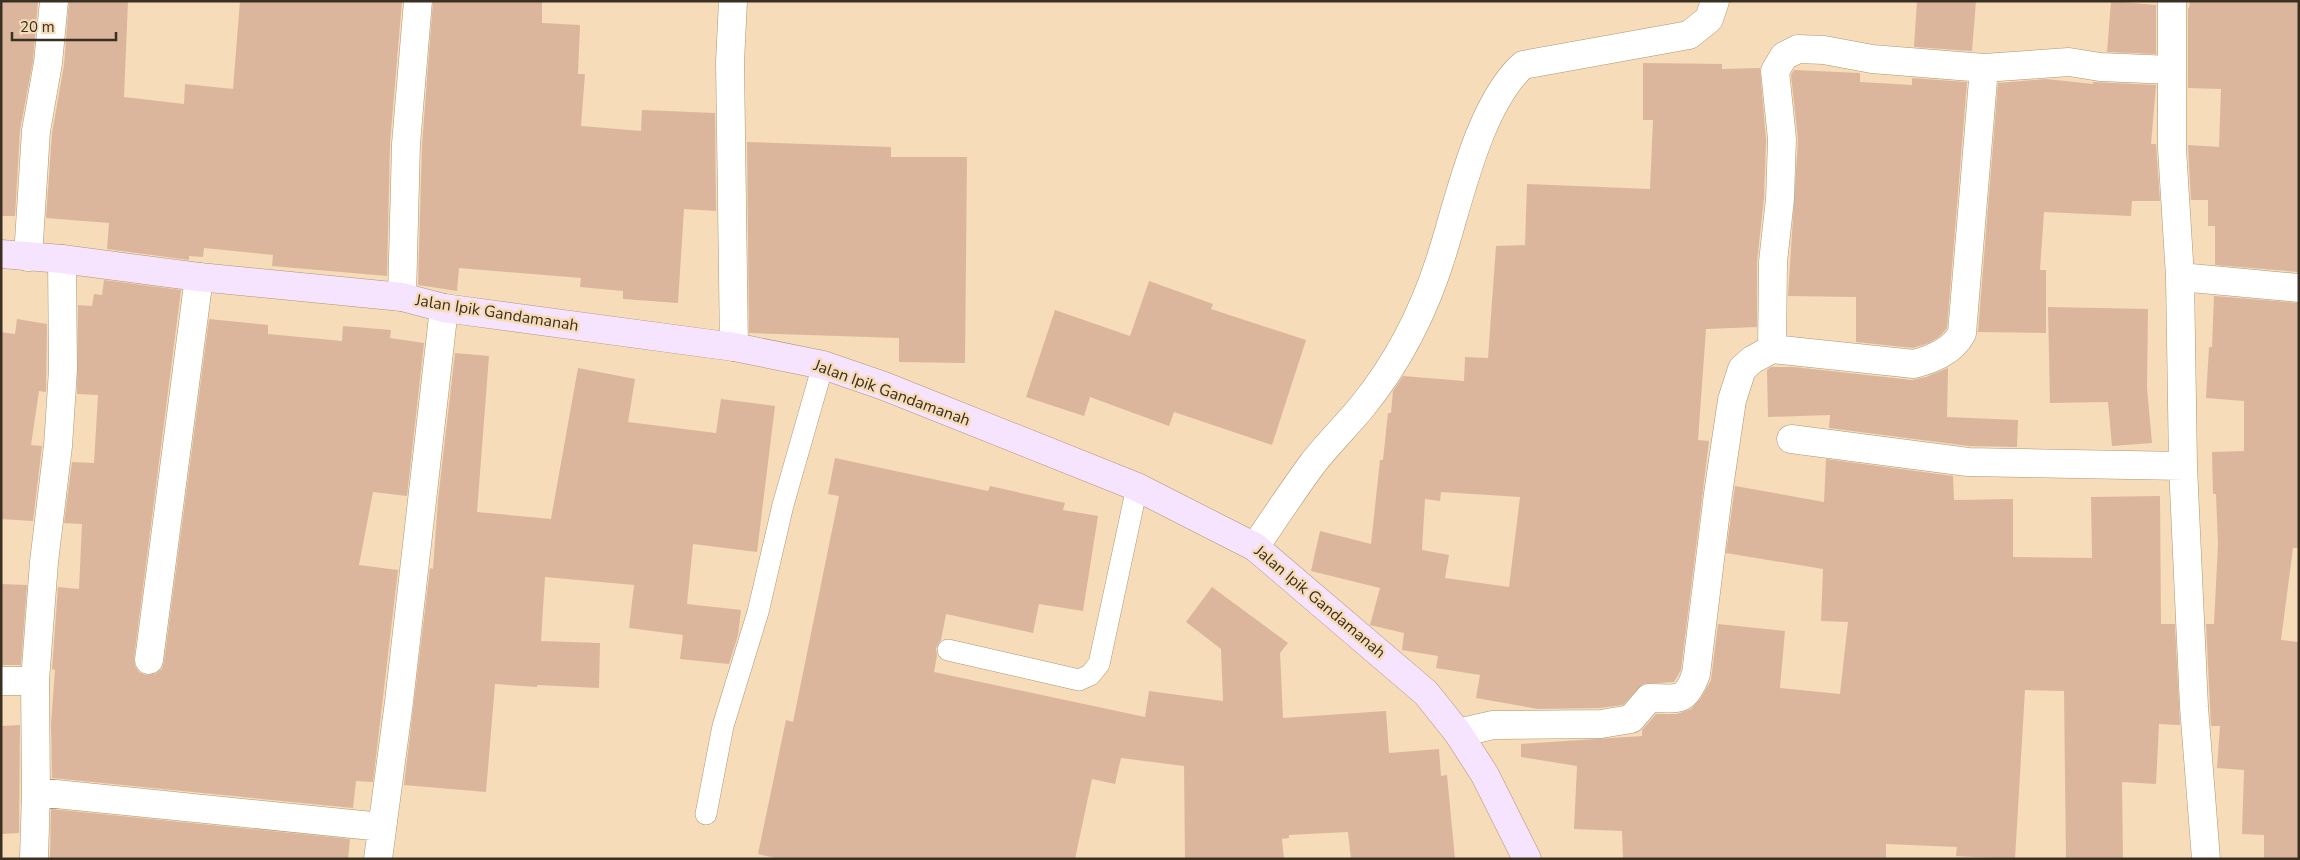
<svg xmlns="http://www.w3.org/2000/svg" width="2300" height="860" viewBox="0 0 2300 860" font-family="'Nunito Sans',sans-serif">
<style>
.building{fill:#dbb69d;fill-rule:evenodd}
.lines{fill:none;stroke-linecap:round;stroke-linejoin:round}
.lane-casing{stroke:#ae9674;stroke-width:22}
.street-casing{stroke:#ae9674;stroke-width:29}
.secondary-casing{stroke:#ae9674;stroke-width:29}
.lane{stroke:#fff;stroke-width:21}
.street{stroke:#fff;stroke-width:28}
.secondary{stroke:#f6e3fe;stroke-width:28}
.labels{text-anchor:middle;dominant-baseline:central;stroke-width:5;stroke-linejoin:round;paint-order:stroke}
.street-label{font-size:16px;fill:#3a3022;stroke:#f6dcb8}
</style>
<rect width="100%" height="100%" fill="#f6dcb8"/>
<path class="building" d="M 1,1 L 38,1 L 33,61 L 20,130 L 15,216 L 1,216 Z
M 69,1 L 128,1 L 124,97 L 184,104 L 185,84 L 233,89 L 240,1 L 402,1 L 390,143 L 387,276 L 272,266 L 273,255 L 204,248 L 203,257 L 189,256 L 189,260 L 107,249 L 109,223 L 46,218 L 52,133 L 64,65 Z
M 433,1 L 542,1 L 542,23 L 580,25 L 578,74 L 585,74 L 581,126 L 641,131 L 642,110 L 715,113 L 716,211 L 684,209 L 678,303 L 623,299 L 623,291 L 580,287 L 581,278 L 459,268 L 457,291 L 418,285 L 422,145 Z
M 1917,1 L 1976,1 L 1972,51 L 1914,47 Z
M 2111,1 L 2156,5 L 2156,54 L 2107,52 Z
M 2190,1 L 2299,1 L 2299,272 L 2215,265 L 2215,226 L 2208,226 L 2208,200 L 2191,200 L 2188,145 L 2219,147 L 2221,89 L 2188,88 L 2188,8 L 2189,8 Z
M 1643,63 L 1722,64 L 1722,69 L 1760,68 L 1766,140 L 1764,198 L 1757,262 L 1757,327 L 1706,329 L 1698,440 L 1709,441 L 1681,670 L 1674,682 L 1643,684 L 1623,705 L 1600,708 L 1538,709 L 1476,698 L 1480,675 L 1436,668 L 1438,656 L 1402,650 L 1404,633 L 1370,625 L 1380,588 L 1311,571 L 1320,531 L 1371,544 L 1380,460 L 1383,460 L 1388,413 L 1391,413 L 1393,391 L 1403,376 L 1464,381 L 1465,357 L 1488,358 L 1496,246 L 1525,245 L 1527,184 L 1650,189 L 1653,120 L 1643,120 ZM 1441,492 L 1520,497 L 1509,587 L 1445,578 L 1449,555 L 1422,550 L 1425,499 L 1440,501 Z
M 1794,70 L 1860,73 L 1860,82 L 1912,85 L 1912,78 L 1967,82 L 1947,328 L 1939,337 L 1929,343 L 1913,348 L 1856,342 L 1856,297 L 1788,296 L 1798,140 L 1791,75 Z
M 2046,79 L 2093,84 L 2093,82 L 2156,85 L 2151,144 L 2156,144 L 2160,201 L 2132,201 L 2131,216 L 2044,212 L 2040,270 L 2046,270 L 2046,333 L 1978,332 L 1998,83 Z
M 747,142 L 891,147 L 891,157 L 967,157 L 965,363 L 899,362 L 899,338 L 749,333 Z
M 104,280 L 181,290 L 134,658 L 135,666 L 139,672 L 146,675 L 155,674 L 162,669 L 164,662 L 209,319 L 268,325 L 268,334 L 342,341 L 343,326 L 391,330 L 390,338 L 424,343 L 407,496 L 373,492 L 359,565 L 398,570 L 373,782 L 356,781 L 353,808 L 52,778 L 51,724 L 55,670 L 52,669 L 58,587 L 79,589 L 82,524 L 64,523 L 72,462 L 94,463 L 98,395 L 77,394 L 78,305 L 92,306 L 94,294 L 102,295 Z
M 1149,281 L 1213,304 L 1211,309 L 1306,340 L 1272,445 L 1174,412 L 1169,426 L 1090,397 L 1084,416 L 1026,397 L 1055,310 L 1130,336 Z
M 2214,296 L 2299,303 L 2299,548 L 2293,548 L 2281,640 L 2299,642 L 2299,859 L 2264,859 L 2264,835 L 2242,834 L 2244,770 L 2217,768 L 2220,726 L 2211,726 L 2206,624 L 2214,624 L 2218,544 L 2216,494 L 2213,494 L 2212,452 L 2244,451 L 2244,401 L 2206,398 L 2209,347 L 2212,347 Z
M 2048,307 L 2148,309 L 2147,388 L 2152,443 L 2112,446 L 2108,402 L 2050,403 Z
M 17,319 L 47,324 L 46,392 L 39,391 L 31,445 L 42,446 L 33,521 L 1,519 L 1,332 L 15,334 Z
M 455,353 L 489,356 L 477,512 L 551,519 L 578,368 L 635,379 L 628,422 L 716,433 L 721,399 L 775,406 L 757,552 L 693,544 L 687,604 L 741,610 L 738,635 L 729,664 L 680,659 L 683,635 L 629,628 L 634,585 L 545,577 L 541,641 L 600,643 L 599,688 L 537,685 L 537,687 L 495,684 L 486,792 L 404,785 L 430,568 L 433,569 L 438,500 Z
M 1771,367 L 1794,367 L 1912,380 L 1926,377 L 1948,368 L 1947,417 L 2018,420 L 2017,447 L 1969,446 L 1829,428 L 1830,415 L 1768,417 L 1767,370 Z
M 835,458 L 988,491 L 990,486 L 1065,503 L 1063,510 L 1098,516 L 1083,611 L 1039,604 L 1033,633 L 946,614 L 941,640 L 936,648 L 937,656 L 934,672 L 1145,717 L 1149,691 L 1223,701 L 1221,649 L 1186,622 L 1212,587 L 1288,643 L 1280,653 L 1283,718 L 1386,711 L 1389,753 L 1439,749 L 1441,776 L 1447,775 L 1455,859 L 1351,859 L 1348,832 L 1289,835 L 1289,838 L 1282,839 L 1284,859 L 1185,859 L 1184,766 L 1121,758 L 1115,784 L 1092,779 L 1075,859 L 779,859 L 758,854 L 786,720 L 793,722 L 839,496 L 828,494 Z
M 1826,459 L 1953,476 L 1954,500 L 2013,499 L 2013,557 L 2092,558 L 2091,497 L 2160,496 L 2161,624 L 2175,624 L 2180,725 L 2159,724 L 2156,784 L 2122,782 L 2123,859 L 2066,859 L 2064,691 L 2025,690 L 2015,859 L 1956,856 L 1957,847 L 1886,844 L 1886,859 L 1623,859 L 1622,831 L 1574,829 L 1577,766 L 1521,757 L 1521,744 L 1642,736 L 1642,730 L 1656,714 L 1677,714 L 1691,709 L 1701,698 L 1711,680 L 1718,624 L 1785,631 L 1780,688 L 1840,694 L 1848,622 L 1821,621 L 1823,569 L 1726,553 L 1735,486 L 1824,502 Z
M 1,584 L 27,585 L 21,665 L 1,665 Z
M 20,725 L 19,833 L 1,834 L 1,726 Z
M 51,809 L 350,839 L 348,859 L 50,859 Z"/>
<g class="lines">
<defs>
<path id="lane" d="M 948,650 L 1079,680 L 1090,675 L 1099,664 L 1137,487
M 706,814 L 723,726 L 758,612 L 783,505 L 823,365"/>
<path id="street" d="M 733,1 L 730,62 L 734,347
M 2172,1 L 2172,148 L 2180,277 L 2183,466 L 2194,707 L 2206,859
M 28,257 L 36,131 L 48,63 L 54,1
M 2180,277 L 2299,288
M 402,297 L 406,144 L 418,1
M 1772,349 L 1914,364 C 1933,359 1953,351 1962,333 L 1984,68
M 1791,439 L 1968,462 L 2183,466
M 1255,547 C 1274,519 1293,490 1313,463 C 1328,444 1345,427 1361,408 C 1398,363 1426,307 1443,251 C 1460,196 1480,104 1523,65 L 1689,35 L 1709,19 L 1715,1
M 149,660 L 199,277
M 1,681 L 35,681
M 1458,733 L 1493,725 L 1601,724 L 1631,719 L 1649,698 C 1678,698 1685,704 1696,674 L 1718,494 L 1732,400 L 1742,369 L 1752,360 L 1772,349 L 1773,262 L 1780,199 L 1782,139 L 1775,71 L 1784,56 L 1798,49 L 1824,50 L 1872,59 L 1984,68 L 2069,62 L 2100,67 L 2172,70
M 36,792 L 382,827
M 34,859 L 36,792 L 35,681 L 44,562 L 58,446 L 63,370 L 62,259
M 378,859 L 399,702 L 444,308"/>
<path id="secondary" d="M 1,254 L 62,259 L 199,277 L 402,297 L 444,308 L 734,347 L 823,365 L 884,386 L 1137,487 L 1255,547 L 1426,693 L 1458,733 L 1485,775 L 1527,859"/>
</defs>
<use href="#lane" class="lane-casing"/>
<use href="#street" class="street-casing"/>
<use href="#secondary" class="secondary-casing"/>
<use href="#lane" class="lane"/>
<use href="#street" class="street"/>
<use href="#secondary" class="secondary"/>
</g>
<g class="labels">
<g class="street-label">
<text transform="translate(497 313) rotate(9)">Jalan Ipik Gandamanah</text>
<text transform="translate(892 393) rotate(20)">Jalan Ipik Gandamanah</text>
<text transform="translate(1320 602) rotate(40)">Jalan Ipik Gandamanah</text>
</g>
</g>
<rect width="2300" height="860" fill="none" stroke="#3a3022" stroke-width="5"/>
<path d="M12 32v8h104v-8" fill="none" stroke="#3a3022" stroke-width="2.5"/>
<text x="20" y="32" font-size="15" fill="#3a3022" stroke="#f6dcb8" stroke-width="4" paint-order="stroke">20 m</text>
</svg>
